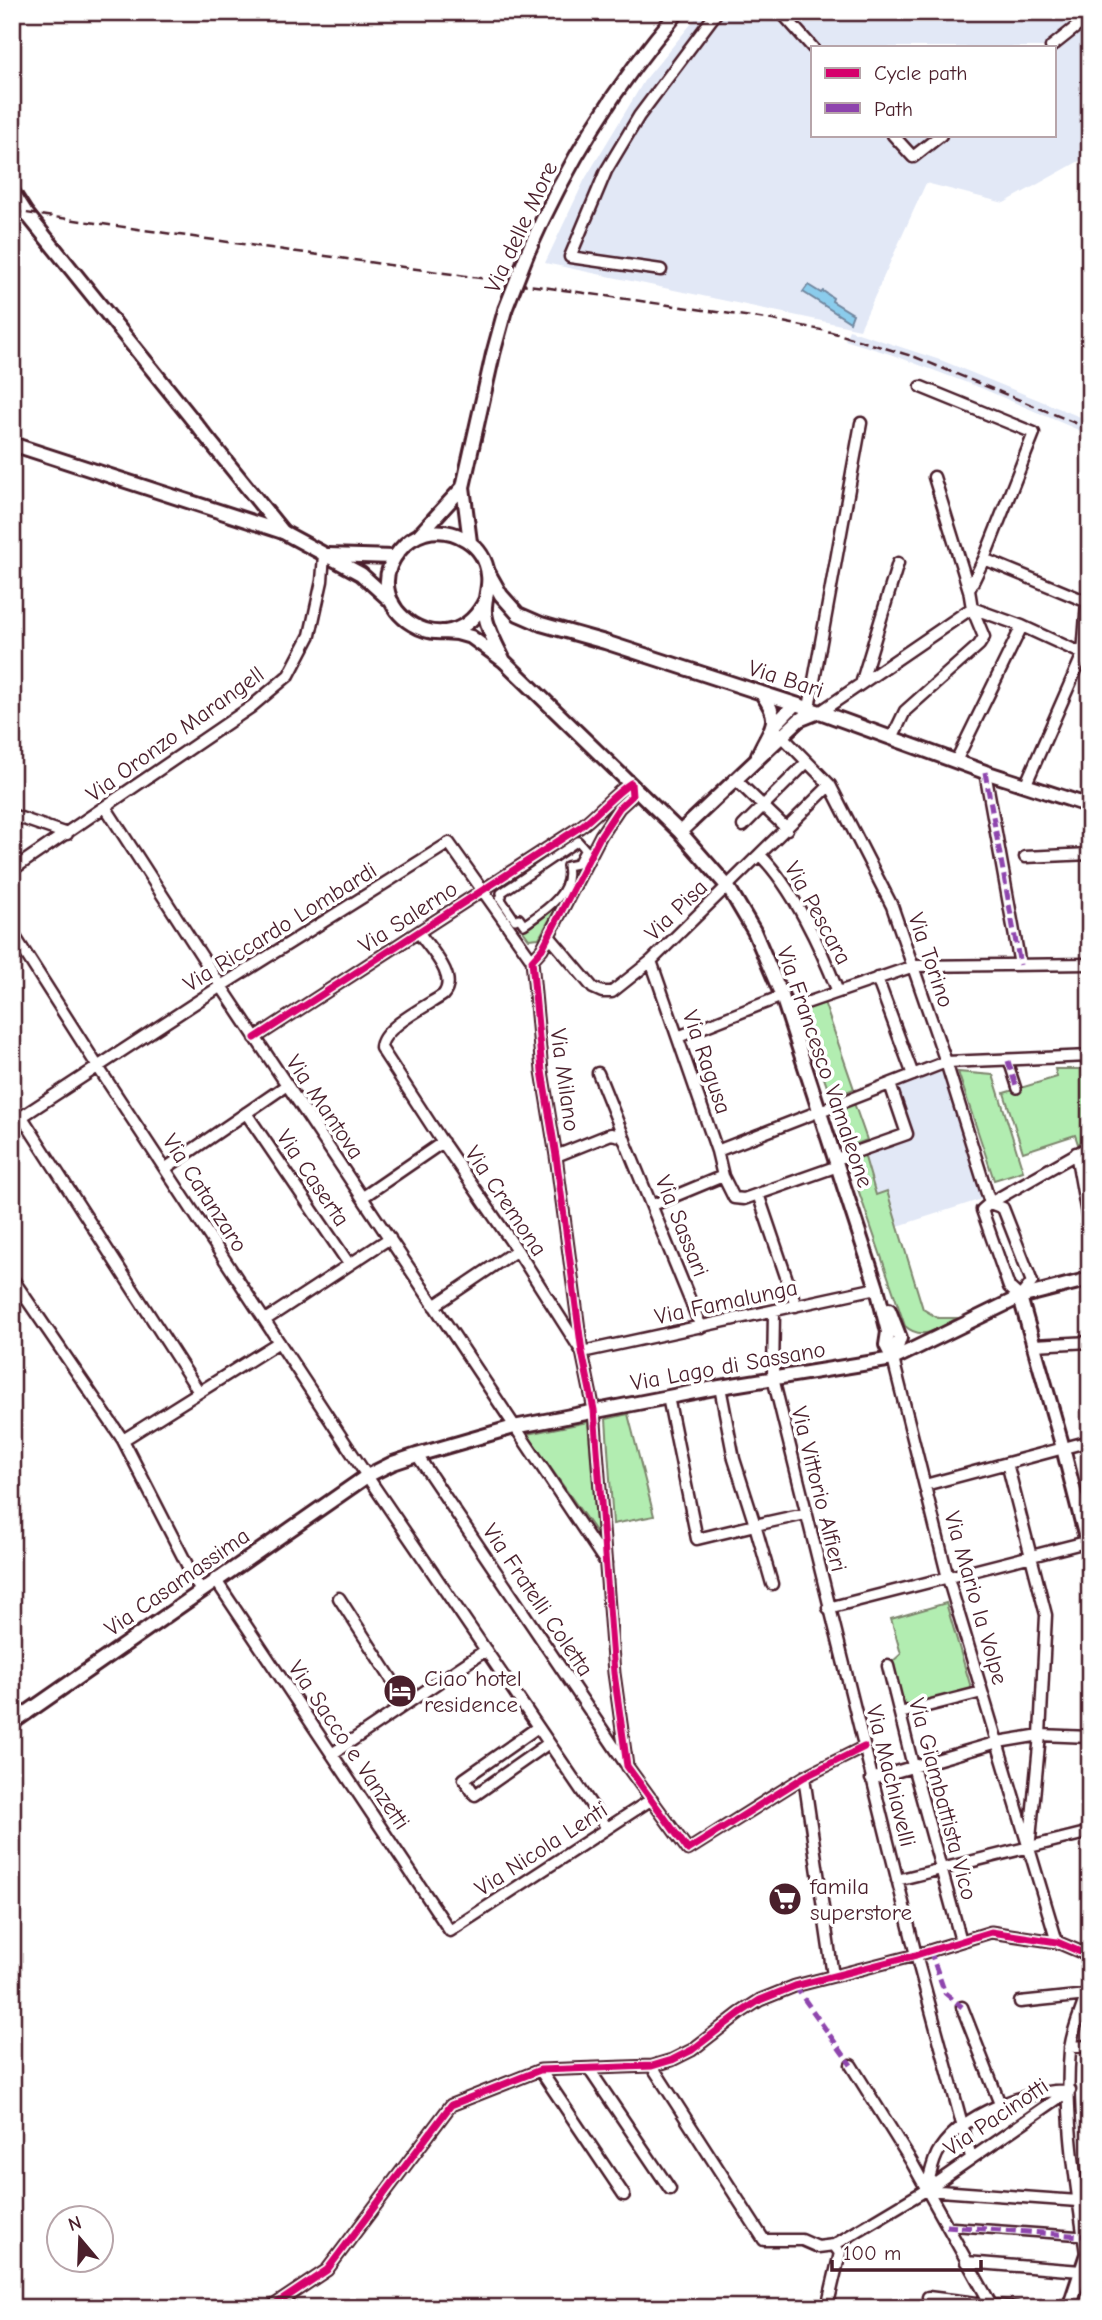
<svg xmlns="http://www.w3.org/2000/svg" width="1102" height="2320" viewBox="0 0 1102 2320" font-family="'Comic Neue',sans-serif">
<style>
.built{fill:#e2e8f6;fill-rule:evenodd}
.green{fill:#b2edb1;stroke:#7e866e;stroke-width:2}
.water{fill:#8bccec;stroke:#71879f;stroke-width:2}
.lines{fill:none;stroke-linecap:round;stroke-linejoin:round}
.pedestrian-casing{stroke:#4a1f2b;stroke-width:12}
.minor-casing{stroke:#4a1f2b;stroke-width:15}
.tertiary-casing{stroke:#4a1f2b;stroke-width:18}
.secondary-casing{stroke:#4a1f2b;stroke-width:18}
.pedestrian{stroke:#fff;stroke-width:7}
.minor{stroke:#fff;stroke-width:10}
.tertiary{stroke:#fff;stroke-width:12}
.secondary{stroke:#fff;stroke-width:12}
.rail{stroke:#4a1f2b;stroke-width:2.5;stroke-dasharray:10 5;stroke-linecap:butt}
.secondary-bridge-casing{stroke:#4a1f2b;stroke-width:18;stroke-linecap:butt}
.secondary-bridge{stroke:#fff;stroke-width:12}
.quiet{stroke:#8e44ad;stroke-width:5;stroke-dasharray:10 5;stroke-linecap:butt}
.cycleway-casing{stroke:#fff;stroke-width:11}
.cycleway{stroke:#d6006c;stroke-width:7}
.labels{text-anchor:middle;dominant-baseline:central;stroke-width:7;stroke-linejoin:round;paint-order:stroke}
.street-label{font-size:23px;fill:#4a1f2b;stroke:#fff}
.poi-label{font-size:23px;fill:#4a1f2b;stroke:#fff;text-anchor:start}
</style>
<rect width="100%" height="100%" fill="#fff"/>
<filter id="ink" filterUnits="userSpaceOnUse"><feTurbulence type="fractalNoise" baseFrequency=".0143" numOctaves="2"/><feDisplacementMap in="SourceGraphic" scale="14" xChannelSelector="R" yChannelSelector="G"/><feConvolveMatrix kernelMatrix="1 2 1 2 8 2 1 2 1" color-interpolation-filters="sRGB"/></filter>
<g filter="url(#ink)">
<path class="built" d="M 701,12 L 1090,12 L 1090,155 L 1004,203 L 926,183 L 860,329 L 545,263 L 585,179 L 644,81 ZM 813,47 L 1055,47 L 1055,135 L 813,135 Z
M 849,330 L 943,361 L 1090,421 L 1090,435 L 981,388 L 890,354 L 845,340 Z
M 942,1072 L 982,1199 L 898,1226 L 887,1192 L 876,1195 L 863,1153 L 913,1137 L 897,1086 Z"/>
<path class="green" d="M 565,892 L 539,938 L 529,939 L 515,920 L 524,925 Z
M 824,1002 L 854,1089 L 831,1098 L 800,1010 Z
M 1055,1069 L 1082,1069 L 1090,1096 L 1090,1136 L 1078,1144 L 1075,1135 L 1023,1152 L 1004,1093 L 1057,1077 Z
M 958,1072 L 993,1075 L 1023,1171 L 994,1180 Z
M 854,1103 L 867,1140 L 846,1148 L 833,1110 Z
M 864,1154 L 876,1195 L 887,1191 L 923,1309 L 938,1318 L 957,1318 C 939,1328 923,1342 905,1326 L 848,1160 Z
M 628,1414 L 654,1516 L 613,1524 L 606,1419 Z
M 588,1422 L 597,1534 L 527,1434 Z
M 946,1603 L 972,1691 L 904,1708 L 893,1661 L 901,1654 L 891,1619 Z"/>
<path class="water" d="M 808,285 L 821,293 L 823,291 L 833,298 L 832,301 L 853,314 L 850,322 L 803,292 Z"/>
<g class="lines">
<defs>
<path id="pedestrian" d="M 578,841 L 585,849 L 577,864 L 567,866 C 573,894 544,911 524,925 L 519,918 L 515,920 L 500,898 L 502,896 L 501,893 Z
M 1008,1061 L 1017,1089
M 946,2226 L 1084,2236"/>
<path id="minor" d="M 781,12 L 813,48
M 1051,47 L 1085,20
M 893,135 L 913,157 L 941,135
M 661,270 L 570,257 L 606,171 L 639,116 L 717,12
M 921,387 L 1034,433 L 984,559 L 969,590
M 984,559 L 1090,603
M 972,608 L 1022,626 L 1083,654
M 861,684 L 898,563
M 820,712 L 972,608
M 805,715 L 809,708 L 861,423
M 777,731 L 830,785 L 892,906 L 946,1062 L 990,1203
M 892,738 L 905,711 L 979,645 L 984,637 L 972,608 L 969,590 L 934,477
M 956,761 L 1022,626
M 985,772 L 1020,965
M 735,779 L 787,829
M 1025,786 L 1083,654 L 1087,601
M 106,808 L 221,986 L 606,1563
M 12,815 L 67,834
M 743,826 L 807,762
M 760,855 C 793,888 821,948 838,992
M 1025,857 L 1090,854
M 12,870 L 251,707 L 289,675 L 310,635 L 322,581 L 324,555
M 12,932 L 98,1067 L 367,1476 L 607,1828
M 419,933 C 430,949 459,977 443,995 C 427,1006 381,1028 381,1048 L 439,1137 L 517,1250 L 582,1352 L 877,1288
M 549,936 L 593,988 L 602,992 L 612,992 L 651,961 L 830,785
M 651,961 L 717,1151 L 723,1176 L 734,1198 L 744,1199 L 838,1166
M 877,978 L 913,1075
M 786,1010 L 914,966 L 1090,964
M 678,1037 L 782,996
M 255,1038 L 580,827 C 598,814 612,795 631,783 L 632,796 L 619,808 L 601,835 L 542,949 L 532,960 L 542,1071 L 556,1156 L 582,1352 L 594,1410 L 614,1673 L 627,1766 L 688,1850 L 804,1777 L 864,1747
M 598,1073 L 625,1140
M 246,1113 L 349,1264
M 22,1117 L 199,1392
M 12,1123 L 221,986 L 449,843 L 532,960
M 717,1151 L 946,1062 L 1090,1056
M 1076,1153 L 1090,1231
M 556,1156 L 611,1134 L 621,1136 L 625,1141 L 701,1327
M 836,1159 L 907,1134 L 890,1084
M 166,1168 L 287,1085
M 758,1194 L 796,1306
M 363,1197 L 443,1142
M 990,1203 L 1003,1208 L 1032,1282 L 1020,1297 L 1009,1287 L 982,1210 L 990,1203 L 1090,1146
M 653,1205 L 723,1176
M 12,1278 L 123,1440 L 200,1590
M 434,1306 L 517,1250
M 774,1311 L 773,1378 L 916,1955 L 971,2157
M 265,1320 L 390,1238
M 1034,1345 L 1090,1342
M 893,1359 L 948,1578 L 1057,1942
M 668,1397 L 697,1539 L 755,1525 L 734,1459 L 720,1387
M 123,1440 L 279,1342
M 417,1455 L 625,1763
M 1007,1463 L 1046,1615 L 1040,1735 L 1030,1839
M 925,1485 L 1090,1441
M 215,1579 L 450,1931 L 652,1799
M 772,1584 L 755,1525 L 805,1514
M 339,1598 L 407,1703
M 828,1608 L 1090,1541
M 888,1666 L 913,1766 L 961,1941
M 12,1711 L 27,1714
M 900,1713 L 982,1692
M 538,1727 L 464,1779 L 475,1795 L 549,1743
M 332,1754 L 486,1650
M 804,1777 L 833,1976
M 871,1779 L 998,1742 L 1040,1735 L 1090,1737
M 897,1880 L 1090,1832
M 1020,2002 L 1087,1995
M 962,2007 L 1000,2104
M 1070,2047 L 1090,2046
M 851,2065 L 911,2161 L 993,2308
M 652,2066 L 764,2240 L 802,2240 L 818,2247 L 834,2245
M 589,2069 L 670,2189
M 540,2070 L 624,2195
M 926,2190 C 930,2178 932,2160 940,2149 C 965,2112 1026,2091 1069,2090
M 926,2190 L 1078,2201
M 1086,2254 C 1077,2188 1064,2117 1070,2050 C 1072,2027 1085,2005 1090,1982
M 966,2262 L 1081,2271
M 928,2297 L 1017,2308
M 270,2308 L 327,2270 L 451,2105 L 540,2070 L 652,2066 L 672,2060 L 692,2050 L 740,2013 L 760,2000 L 795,1986 L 916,1955 L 991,1932 L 1057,1942 L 1090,1956
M 827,2308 L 840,2253 L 834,2245 L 926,2190 L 1070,2090"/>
<path id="tertiary" d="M 12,191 L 26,213 L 283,532
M 1020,1297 L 1063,1448 L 1090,1554
M 893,1359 L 1020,1297 L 1090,1279
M 1069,2308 L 1090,2245"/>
<path id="secondary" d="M 527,254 C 565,167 616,84 678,12
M 12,444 L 283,532 L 361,574 L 392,602
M 419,535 L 463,487
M 470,542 L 463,487 L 493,354 L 505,310
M 328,555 L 394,557
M 488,572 L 501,595 L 518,614 L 541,624 L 605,642 L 820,712 L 985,772 L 1090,806
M 486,599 C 451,673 353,608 399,551 C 406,542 415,536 425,533 C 453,526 485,544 488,575 C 490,587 484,599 485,612 C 486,628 497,646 504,661
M 442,632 L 457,633 L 471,637 L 504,661 L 680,832 L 728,887 L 754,931 L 782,996 L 877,1288 L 888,1332 L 886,1345 L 893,1359
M 773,727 L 795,704
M 758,755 C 770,727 783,723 762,694
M 680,832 L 799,720 L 819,712
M 889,1310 L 900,1338 L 893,1359
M 12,1723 L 367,1476 L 393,1463 L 417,1455 L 514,1427 L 720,1387 L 893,1359"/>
</defs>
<use href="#pedestrian" class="pedestrian-casing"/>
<use href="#minor" class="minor-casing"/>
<use href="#tertiary" class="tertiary-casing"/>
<use href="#secondary" class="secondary-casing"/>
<use href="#pedestrian" class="pedestrian"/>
<use href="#minor" class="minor"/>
<use href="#tertiary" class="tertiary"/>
<use href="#secondary" class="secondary"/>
<path class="rail" d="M 12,211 L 773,320 L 831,332 L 915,357 L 1090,429"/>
<defs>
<path id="secondary-bridge" d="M 505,310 L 527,254"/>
</defs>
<use href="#secondary-bridge" class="secondary-bridge-casing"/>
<use href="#secondary-bridge" class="secondary-bridge"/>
<path class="quiet" d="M 985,772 L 1020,965
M 1008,1061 L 1017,1089
M 930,1950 L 945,1993 L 962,2007
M 795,1986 L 851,2065
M 946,2226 L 1084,2236"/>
<defs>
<path id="cycleway" d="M 255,1038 L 580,827 C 598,814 612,795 631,783 L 632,796 L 619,808 L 601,835 L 542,949 L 532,960 L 542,1071 L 556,1156 L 582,1352 L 594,1410 L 614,1673 L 627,1766 L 688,1850 L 804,1777 L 864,1747
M 270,2308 L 327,2270 L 451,2105 L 540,2070 L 652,2066 L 672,2060 L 692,2050 L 740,2013 L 760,2000 L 795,1986 L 916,1955 L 991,1932 L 1057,1942 L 1090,1956"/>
</defs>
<use href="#cycleway" class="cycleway-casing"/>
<use href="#cycleway" class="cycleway"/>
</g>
</g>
<defs>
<symbol id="hotel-disc" viewBox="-11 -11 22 22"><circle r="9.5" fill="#4a1f2b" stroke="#fff"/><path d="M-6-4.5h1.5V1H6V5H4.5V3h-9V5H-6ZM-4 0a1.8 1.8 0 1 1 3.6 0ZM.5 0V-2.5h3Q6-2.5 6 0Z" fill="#fff"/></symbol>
<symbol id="supermarket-disc" viewBox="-11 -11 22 22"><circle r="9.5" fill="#4a1f2b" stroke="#fff"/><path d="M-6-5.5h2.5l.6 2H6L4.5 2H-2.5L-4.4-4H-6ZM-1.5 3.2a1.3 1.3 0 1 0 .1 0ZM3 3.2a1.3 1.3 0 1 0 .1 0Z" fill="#fff"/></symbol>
</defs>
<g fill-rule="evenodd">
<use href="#hotel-disc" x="381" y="1672" width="38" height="38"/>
<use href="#supermarket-disc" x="766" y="1880" width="38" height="38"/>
</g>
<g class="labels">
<g class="street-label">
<text transform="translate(521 227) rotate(-65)">Via delle More</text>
<text transform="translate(786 679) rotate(18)">Via Bari</text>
<text transform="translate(175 734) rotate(-36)">Via Oronzo Marangell</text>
<text transform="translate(676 910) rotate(-44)">Via Pisa</text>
<text transform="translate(818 913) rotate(61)">Via Pescara</text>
<text transform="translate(408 917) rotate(-33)">Via Salerno</text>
<text transform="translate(280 927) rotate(-32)">Via Riccardo Lombardi</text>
<text transform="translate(931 960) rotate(71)">Via Torino</text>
<text transform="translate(707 1062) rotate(71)">Via Ragusa</text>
<text transform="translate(825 1067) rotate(71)">Via Francesco Vamaleone</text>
<text transform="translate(565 1080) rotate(82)">Via Milano</text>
<text transform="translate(325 1107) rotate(56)">Via Mantova</text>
<text transform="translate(313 1178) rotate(56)">Via Caserta</text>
<text transform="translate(205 1193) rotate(57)">Via Catanzaro</text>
<text transform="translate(506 1201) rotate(56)">Via Cremona</text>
<text transform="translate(682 1226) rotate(68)">Via Sassari</text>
<text transform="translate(726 1302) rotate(-12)">Via Famalunga</text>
<text transform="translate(728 1366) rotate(-10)">Via Lago di Sassano</text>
<text transform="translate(819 1489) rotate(76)">Via Vittorio Alfieri</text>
<text transform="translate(177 1582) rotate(-35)">Via Casamassima</text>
<text transform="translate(976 1598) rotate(74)">Via Mario la Volpe</text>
<text transform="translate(538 1600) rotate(56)">Via Fratelli Coletta</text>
<text transform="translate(349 1745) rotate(56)">Via Sacco e Vanzetti</text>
<text transform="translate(891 1776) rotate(76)">Via Machiavelli</text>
<text transform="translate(943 1799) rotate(75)">Via Giambattista Vico</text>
<text transform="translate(541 1849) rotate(-33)">Via Nicola Lenti</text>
<text transform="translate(996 2117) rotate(-34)">Via Pacinotti</text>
</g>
<g class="poi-label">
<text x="424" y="1678">Ciao hotel<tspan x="424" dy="26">residence</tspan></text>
<text x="810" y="1886">famila<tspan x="810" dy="26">superstore</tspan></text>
</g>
</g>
<rect width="1102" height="2320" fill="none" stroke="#fff" stroke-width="42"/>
<rect x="21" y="21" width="1060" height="2278" fill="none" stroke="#4a1f2b" stroke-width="2.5" filter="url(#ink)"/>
<rect x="811" y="46" width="245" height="91" fill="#ffffff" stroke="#b7a5aa" stroke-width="2"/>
<rect x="825" y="68" width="35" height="10" fill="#d6006c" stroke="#b7a5aa" stroke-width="2"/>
<text x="874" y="80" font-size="21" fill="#4a1f2b">Cycle path</text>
<rect x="825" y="103" width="35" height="10" fill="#8e44ad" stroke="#b7a5aa" stroke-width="2"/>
<text x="874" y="116" font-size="21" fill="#4a1f2b">Path</text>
<g transform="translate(80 2239) rotate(341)"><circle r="33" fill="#ffffff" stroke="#b7a5aa" stroke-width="2"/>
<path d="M0-5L12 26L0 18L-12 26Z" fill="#4a1f2b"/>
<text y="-10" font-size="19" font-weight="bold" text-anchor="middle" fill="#4a1f2b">N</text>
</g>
<path d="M832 2260v10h149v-10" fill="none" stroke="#4a1f2b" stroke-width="3.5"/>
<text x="843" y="2260" font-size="21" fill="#4a1f2b" stroke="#ffffff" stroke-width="5" paint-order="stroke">100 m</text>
</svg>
